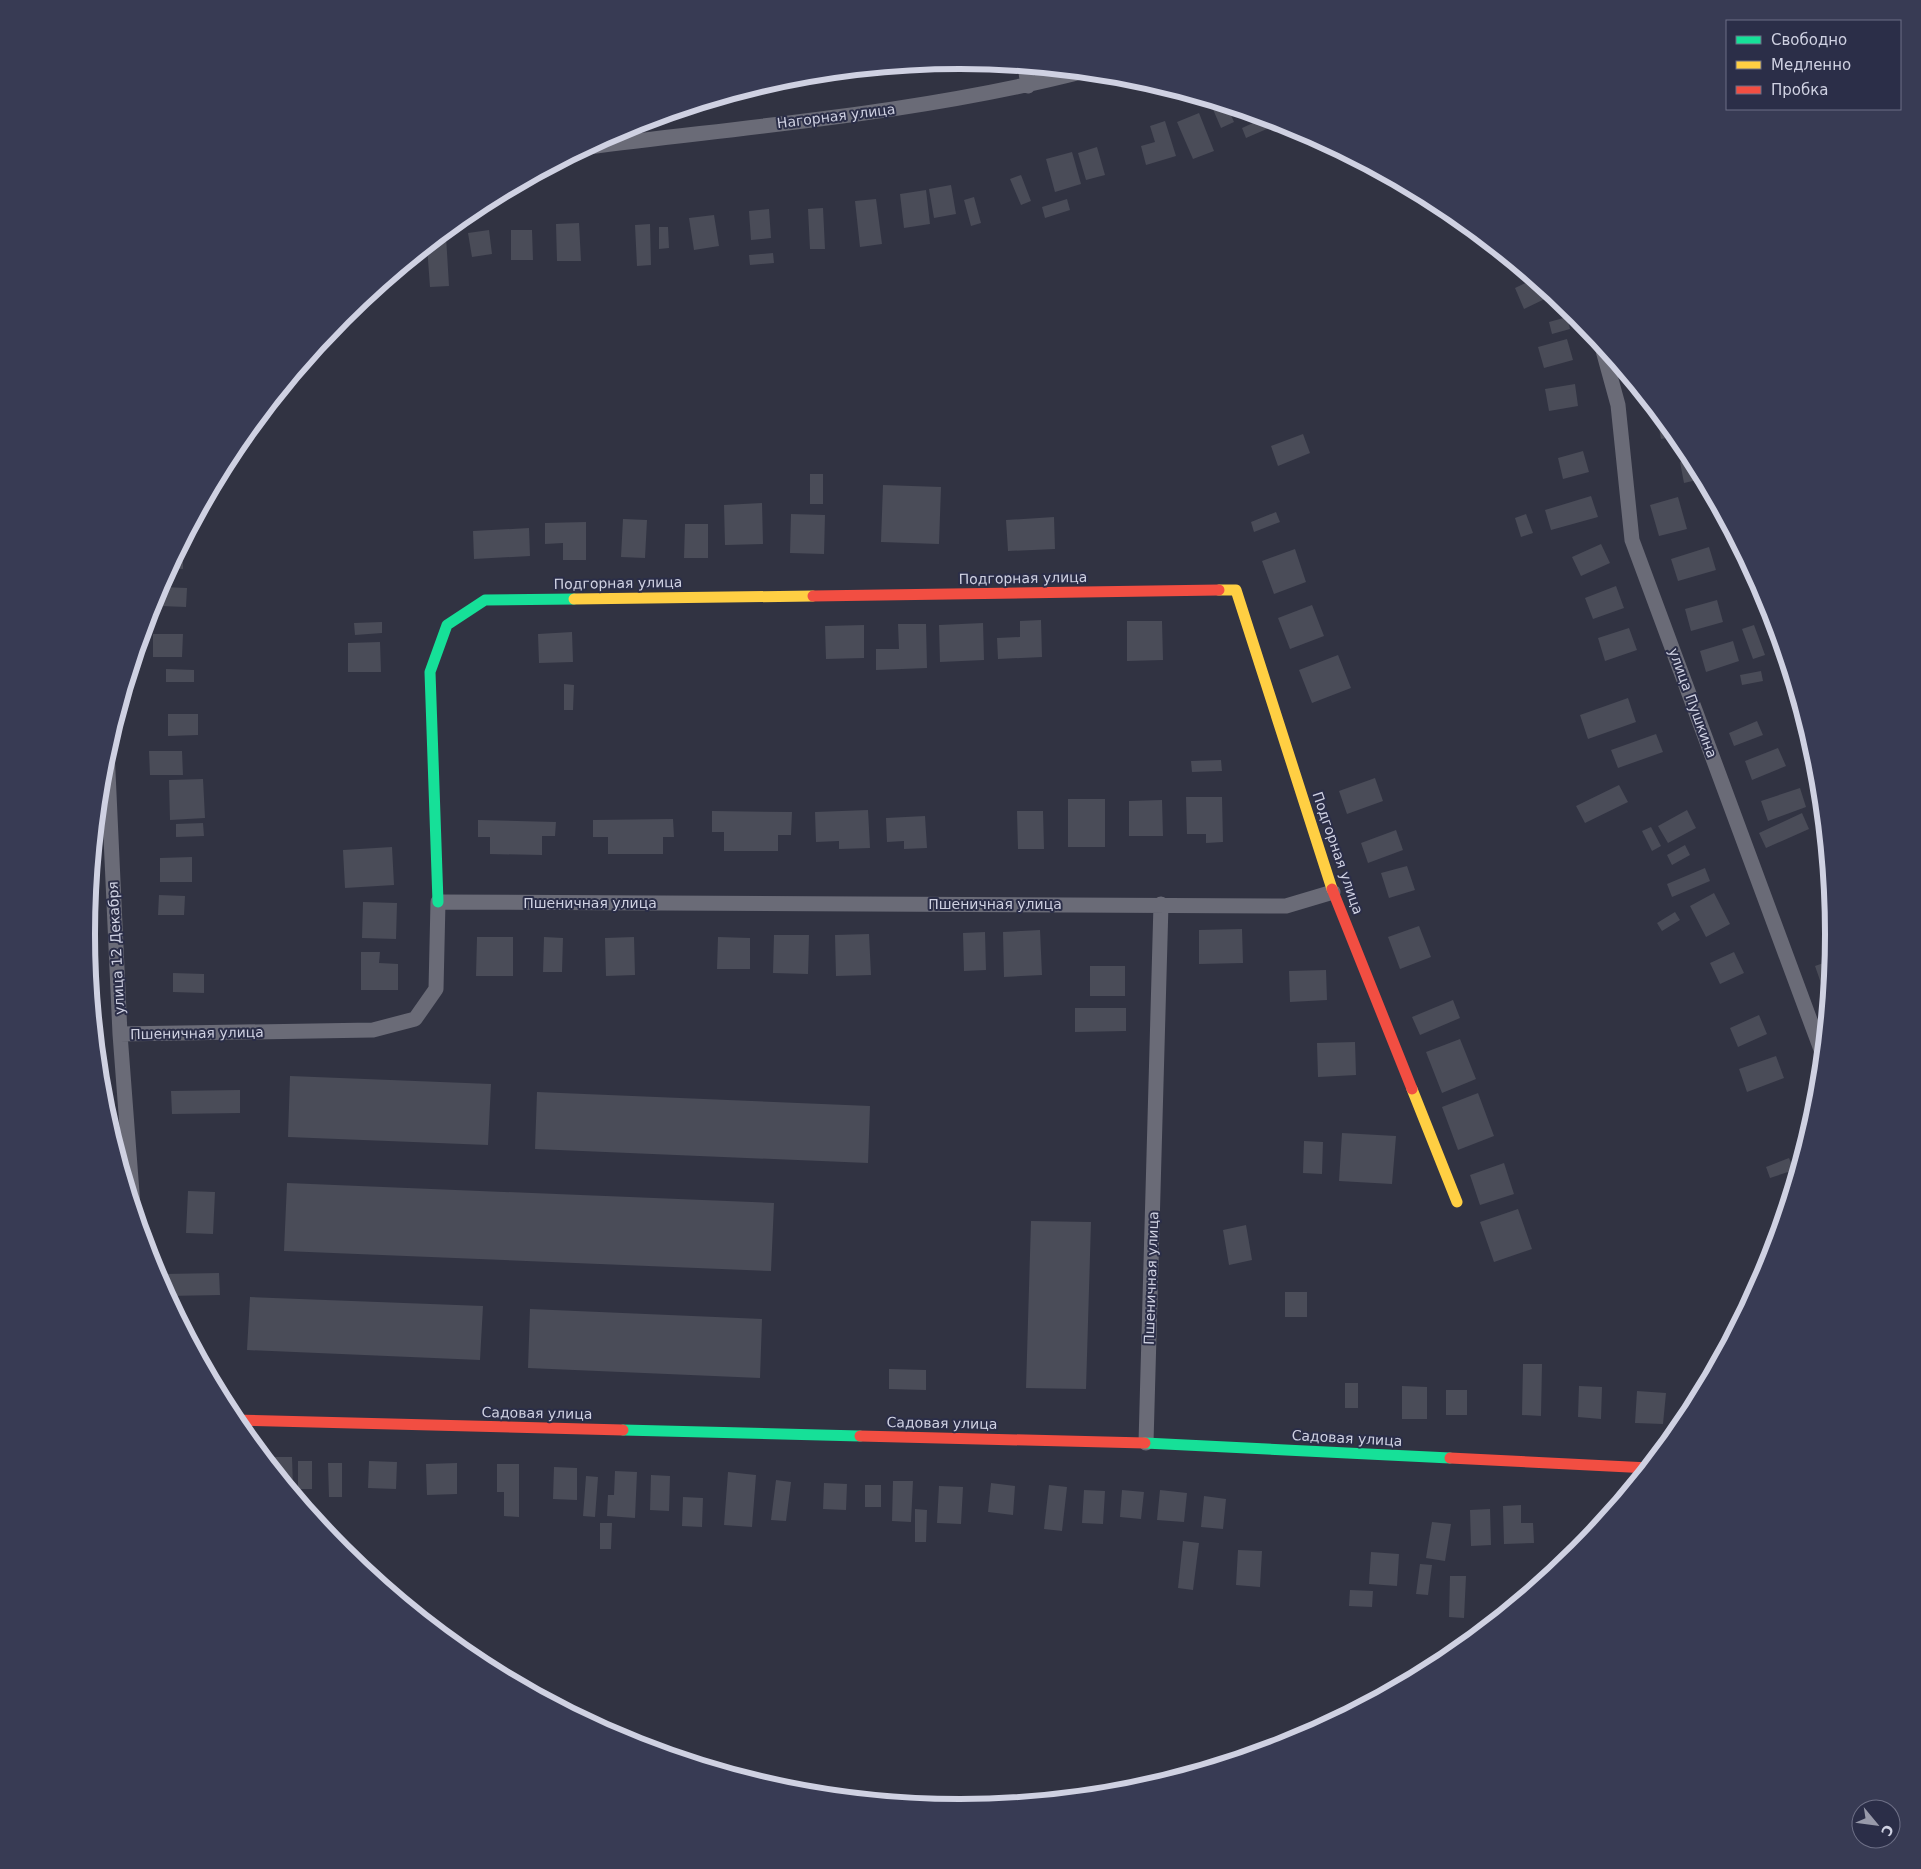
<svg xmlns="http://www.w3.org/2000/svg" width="1921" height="1869" viewBox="0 0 1921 1869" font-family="'DejaVu Sans',sans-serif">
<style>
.building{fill:#4a4c58}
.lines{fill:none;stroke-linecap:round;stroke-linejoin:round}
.street{stroke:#6a6b77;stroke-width:15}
.fast{stroke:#16e098;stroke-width:11}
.slow{stroke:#ffcf43;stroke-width:11}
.jam{stroke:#f24e42;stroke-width:11}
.labels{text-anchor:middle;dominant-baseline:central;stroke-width:4;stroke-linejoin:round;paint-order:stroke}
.street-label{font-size:14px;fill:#cfd1e2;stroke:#2b2e48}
.rim{fill:none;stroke:#cfd1e2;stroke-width:6}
</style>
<rect width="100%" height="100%" fill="#313342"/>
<path class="building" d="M 1209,100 L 1227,106 L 1234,122 L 1221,128 Z
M 1199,113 L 1214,151 L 1193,159 L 1177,122 Z
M 1264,118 L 1269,128 L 1246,138 L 1242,128 Z
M 1165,121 L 1176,156 L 1146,165 L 1141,146 L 1155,142 L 1150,126 Z
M 1097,147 L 1105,175 L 1086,180 L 1078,153 Z
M 1072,152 L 1081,184 L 1055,192 L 1046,159 Z
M 1021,175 L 1031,201 L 1021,205 L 1010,179 Z
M 951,185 L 956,214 L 934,218 L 929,189 Z
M 926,190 L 930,224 L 904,228 L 900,194 Z
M 974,197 L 981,223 L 971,226 L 964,200 Z
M 876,199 L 882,244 L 860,247 L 855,201 Z
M 1067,199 L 1070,210 L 1045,218 L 1042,207 Z
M 823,208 L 825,249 L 810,249 L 808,209 Z
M 769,209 L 771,238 L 751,240 L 749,211 Z
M 714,215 L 719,246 L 694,250 L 689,218 Z
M 579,223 L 581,261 L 557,261 L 556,224 Z
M 650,224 L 651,265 L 637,266 L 635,225 Z
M 659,227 L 668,227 L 669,248 L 659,249 Z
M 489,230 L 492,254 L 472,257 L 468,233 Z
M 511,230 L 532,230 L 533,260 L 511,260 Z
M 439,236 L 446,236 L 449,286 L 430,287 L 427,246 Z
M 773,253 L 774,263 L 750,265 L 749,255 Z
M 1534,279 L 1553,295 L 1524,309 L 1515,288 Z
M 1567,317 L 1570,329 L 1552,334 L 1549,322 Z
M 1567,339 L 1573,360 L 1544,368 L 1538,347 Z
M 1575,384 L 1578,406 L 1549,411 L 1545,389 Z
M 1643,394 L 1655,409 L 1645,411 Z
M 1665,421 L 1677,436 L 1661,439 L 1658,422 Z
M 1303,434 L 1310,453 L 1278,466 L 1271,446 Z
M 1583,451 L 1589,472 L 1563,479 L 1558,458 Z
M 1692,459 L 1697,480 L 1684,483 L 1680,462 Z
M 810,474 L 823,474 L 823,504 L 810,504 Z
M 883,485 L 941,487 L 939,544 L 881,542 Z
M 1591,496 L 1598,517 L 1551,530 L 1545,510 Z
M 1678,497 L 1687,529 L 1659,536 L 1650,505 Z
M 762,503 L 763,544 L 725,545 L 724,505 Z
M 1276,512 L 1280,522 L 1254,532 L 1251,522 Z
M 791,514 L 825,515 L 824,554 L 790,553 Z
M 1526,514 L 1533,533 L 1521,537 L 1515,518 Z
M 1054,517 L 1055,549 L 1008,551 L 1006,520 Z
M 623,519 L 647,520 L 645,558 L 621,557 Z
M 586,522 L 586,560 L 563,560 L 563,543 L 545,544 L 545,523 Z
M 685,524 L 708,524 L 708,558 L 684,558 Z
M 529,528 L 530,556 L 474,559 L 473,531 Z
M 1601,544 L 1610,563 L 1581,576 L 1572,557 Z
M 1709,547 L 1716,570 L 1678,581 L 1671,559 Z
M 180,549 L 183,549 L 183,569 L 169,568 Z
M 1295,549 L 1306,582 L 1274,594 L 1262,561 Z
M 1616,586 L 1624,608 L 1593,619 L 1585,598 Z
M 162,587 L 187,588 L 186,607 L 161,606 Z
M 1717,600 L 1723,622 L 1691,631 L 1685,609 Z
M 1312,605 L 1324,636 L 1290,649 L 1278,618 Z
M 1041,620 L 1042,657 L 998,659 L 997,638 L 1020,637 L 1020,621 Z
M 1127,621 L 1162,621 L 1163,660 L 1127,661 Z
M 382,622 L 382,633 L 355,635 L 354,623 Z
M 983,623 L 984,660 L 940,662 L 939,625 Z
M 898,624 L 926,624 L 927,668 L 876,670 L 876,649 L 899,649 Z
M 864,625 L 864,658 L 826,659 L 825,626 Z
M 1754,625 L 1765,655 L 1753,659 L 1742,629 Z
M 1629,628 L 1637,650 L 1605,661 L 1598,638 Z
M 572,632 L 573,662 L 539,663 L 538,634 Z
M 153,634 L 183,634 L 182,657 L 153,657 Z
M 1733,641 L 1739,661 L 1706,672 L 1700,651 Z
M 380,642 L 381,672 L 348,672 L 348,643 Z
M 1338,655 L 1351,688 L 1312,703 L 1299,670 Z
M 166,669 L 194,670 L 194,682 L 166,682 Z
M 1761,671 L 1763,681 L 1742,685 L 1740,675 Z
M 564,684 L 574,685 L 573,710 L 564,710 Z
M 1628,698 L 1636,722 L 1588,739 L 1580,715 Z
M 168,714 L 198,714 L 198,735 L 168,736 Z
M 1757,721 L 1763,735 L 1734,746 L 1729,733 Z
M 1656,734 L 1663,752 L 1618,768 L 1611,750 Z
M 1778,748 L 1786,766 L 1752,780 L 1745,761 Z
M 149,751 L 182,751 L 183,775 L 150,775 Z
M 1221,760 L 1222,771 L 1192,772 L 1191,761 Z
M 1375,778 L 1383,801 L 1347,814 L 1339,791 Z
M 203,779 L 205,818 L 170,820 L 169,780 Z
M 1619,785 L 1628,802 L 1585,823 L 1576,806 Z
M 1800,788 L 1806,807 L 1768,821 L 1761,801 Z
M 1186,797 L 1222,797 L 1223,842 L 1206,843 L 1206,834 L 1187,834 Z
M 1068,799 L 1105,799 L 1105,847 L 1068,847 Z
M 1162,800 L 1163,836 L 1129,836 L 1129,801 Z
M 868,810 L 870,848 L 839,849 L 839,841 L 816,842 L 815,812 Z
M 1687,810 L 1696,828 L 1668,843 L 1658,826 Z
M 712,811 L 792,812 L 791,835 L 778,835 L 778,851 L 724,851 L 724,832 L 712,832 Z
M 1017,811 L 1043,811 L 1044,849 L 1018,849 Z
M 1802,813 L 1809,829 L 1766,848 L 1759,833 Z
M 925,816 L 927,848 L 904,849 L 904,841 L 887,842 L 886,818 Z
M 673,819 L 674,837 L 663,837 L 663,854 L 608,854 L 608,837 L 593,837 L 593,820 Z
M 478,820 L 556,822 L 555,836 L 542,836 L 542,855 L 490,854 L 490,837 L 478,837 Z
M 203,823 L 204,836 L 176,837 L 176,824 Z
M 1651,827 L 1661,846 L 1652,851 L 1642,831 Z
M 1396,830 L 1403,850 L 1368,863 L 1361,843 Z
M 1685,845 L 1690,855 L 1672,865 L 1667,855 Z
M 392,847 L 394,885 L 345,888 L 343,850 Z
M 192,857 L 192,882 L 160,882 L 160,858 Z
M 1407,866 L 1415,890 L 1389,898 L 1381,873 Z
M 1705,868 L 1710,881 L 1672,897 L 1667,884 Z
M 1714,893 L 1730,924 L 1706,937 L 1690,906 Z
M 159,895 L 185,896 L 184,915 L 158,915 Z
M 363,902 L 397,903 L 396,939 L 362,938 Z
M 1675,912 L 1680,920 L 1662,931 L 1657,923 Z
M 1419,926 L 1431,957 L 1400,969 L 1388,937 Z
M 1242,929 L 1243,963 L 1199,964 L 1199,930 Z
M 1040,930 L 1042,975 L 1004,977 L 1003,932 Z
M 985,932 L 986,970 L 964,971 L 963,933 Z
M 869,934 L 871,975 L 836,976 L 835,935 Z
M 774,935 L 809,935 L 808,974 L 773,973 Z
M 477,937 L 513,937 L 513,976 L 476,976 Z
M 544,937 L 563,938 L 562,972 L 543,972 Z
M 634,937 L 635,975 L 606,976 L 605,938 Z
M 718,937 L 750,938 L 750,969 L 717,969 Z
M 361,952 L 380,952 L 379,963 L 398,964 L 398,990 L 361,990 Z
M 1734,952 L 1744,973 L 1720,984 L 1710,963 Z
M 1832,960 L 1830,984 L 1822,986 L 1815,966 Z
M 1090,966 L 1125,966 L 1125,996 L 1090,996 Z
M 1326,970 L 1327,1000 L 1290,1002 L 1289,971 Z
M 173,973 L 204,974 L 204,993 L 173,992 Z
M 1453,1000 L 1460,1018 L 1420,1035 L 1412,1017 Z
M 1075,1008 L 1126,1008 L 1126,1031 L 1075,1032 Z
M 1759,1015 L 1767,1034 L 1738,1047 L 1730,1028 Z
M 1460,1039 L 1476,1079 L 1442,1093 L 1426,1052 Z
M 1355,1042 L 1356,1075 L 1318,1077 L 1317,1043 Z
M 1776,1056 L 1784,1078 L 1747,1092 L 1739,1069 Z
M 290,1076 L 491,1084 L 488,1145 L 288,1137 Z
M 240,1090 L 240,1113 L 172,1114 L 171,1091 Z
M 537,1092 L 870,1106 L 868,1163 L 535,1149 Z
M 1478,1093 L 1494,1136 L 1458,1150 L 1442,1107 Z
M 1342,1133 L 1396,1136 L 1392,1184 L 1339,1181 Z
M 1304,1141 L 1323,1142 L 1322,1174 L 1303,1173 Z
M 1789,1158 L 1794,1170 L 1770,1178 L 1766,1167 Z
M 1504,1163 L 1514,1194 L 1480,1205 L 1470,1175 Z
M 287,1183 L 774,1203 L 771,1271 L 284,1251 Z
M 188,1191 L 215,1192 L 213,1234 L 186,1233 Z
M 1518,1209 L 1532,1249 L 1494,1262 L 1480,1222 Z
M 1031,1221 L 1091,1222 L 1086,1389 L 1026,1388 Z
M 1246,1225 L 1252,1260 L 1229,1265 L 1223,1230 Z
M 219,1273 L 220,1295 L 167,1296 L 166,1294 L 165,1274 Z
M 1285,1292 L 1307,1292 L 1307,1317 L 1285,1317 Z
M 250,1297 L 483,1306 L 480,1360 L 247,1350 Z
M 530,1309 L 762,1319 L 760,1378 L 528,1368 Z
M 1523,1364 L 1542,1364 L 1541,1416 L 1522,1415 Z
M 889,1369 L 926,1370 L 926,1390 L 889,1389 Z
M 1345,1383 L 1358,1383 L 1358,1408 L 1345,1408 Z
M 1402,1386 L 1427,1387 L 1427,1419 L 1402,1419 Z
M 1579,1386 L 1602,1387 L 1601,1419 L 1578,1417 Z
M 1446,1390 L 1467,1390 L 1467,1415 L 1446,1415 Z
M 1637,1391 L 1666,1393 L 1663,1424 L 1635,1423 Z
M 1687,1402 L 1697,1402 L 1687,1421 Z
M 271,1457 L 292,1457 L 293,1488 L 289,1488 L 271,1466 Z
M 298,1461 L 312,1461 L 312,1489 L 298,1489 Z
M 369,1461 L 397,1462 L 396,1489 L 368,1488 Z
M 328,1463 L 342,1463 L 342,1497 L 329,1497 Z
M 457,1463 L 457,1494 L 427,1495 L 426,1464 Z
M 497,1464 L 519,1464 L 519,1517 L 504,1516 L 504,1492 L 497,1492 Z
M 554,1467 L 577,1468 L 577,1500 L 553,1499 Z
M 615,1471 L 637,1472 L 635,1518 L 607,1516 L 608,1495 L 614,1495 Z
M 728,1472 L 756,1475 L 752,1527 L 724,1525 Z
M 651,1475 L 670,1476 L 669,1511 L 650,1510 Z
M 586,1476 L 598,1477 L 595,1517 L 583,1516 Z
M 776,1480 L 791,1482 L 786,1521 L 771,1520 Z
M 893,1481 L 913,1481 L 911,1522 L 892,1521 Z
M 824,1483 L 847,1484 L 846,1510 L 823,1509 Z
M 991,1483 L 1015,1486 L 1013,1515 L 988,1512 Z
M 865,1485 L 881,1485 L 881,1507 L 865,1507 Z
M 1049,1485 L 1067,1487 L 1062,1531 L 1044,1529 Z
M 939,1486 L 963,1487 L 961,1524 L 937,1523 Z
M 1084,1490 L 1105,1491 L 1103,1524 L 1082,1523 Z
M 1122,1490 L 1144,1492 L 1141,1519 L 1120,1517 Z
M 1160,1490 L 1187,1493 L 1184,1522 L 1157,1520 Z
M 1204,1496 L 1226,1499 L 1223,1529 L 1201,1527 Z
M 683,1497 L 703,1498 L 702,1527 L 682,1526 Z
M 1521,1505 L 1521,1523 L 1533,1523 L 1534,1543 L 1504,1544 L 1503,1506 Z
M 915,1509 L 927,1510 L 926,1542 L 915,1542 Z
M 1490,1509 L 1491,1545 L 1471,1546 L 1470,1510 Z
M 1432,1522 L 1451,1524 L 1445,1561 L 1426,1558 Z
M 600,1523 L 612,1523 L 611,1549 L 600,1549 Z
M 1183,1541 L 1199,1543 L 1193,1590 L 1178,1588 Z
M 1238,1550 L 1262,1551 L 1260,1587 L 1236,1585 Z
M 1371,1552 L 1399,1554 L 1397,1586 L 1369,1584 Z
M 1420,1564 L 1432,1565 L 1428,1595 L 1416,1594 Z
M 1450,1576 L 1466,1576 L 1464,1618 L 1449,1617 Z
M 1350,1590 L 1373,1591 L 1372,1607 L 1349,1606 Z"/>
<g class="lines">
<path class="street" d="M 1025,66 L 1028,86
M 588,147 C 752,126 920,113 1081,72
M 1601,343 L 1618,405 L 1632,540 L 1823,1055
M 107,750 L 120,1034 L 133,1206
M 120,1034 L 373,1030 L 415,1019 L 436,989 L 438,902 L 1286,906 L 1333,892
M 1146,1443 L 1161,904"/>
<path class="fast" d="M 438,902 L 430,672 L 447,625 L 485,600 L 574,599
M 623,1430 L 860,1436
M 1145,1443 L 1450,1458"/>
<path class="slow" d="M 1219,590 L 1236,590 L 1332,889
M 574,599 L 813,596
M 1412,1089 L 1457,1202"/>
<path class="jam" d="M 813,596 L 1219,590
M 1332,889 L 1412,1089
M 233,1420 L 623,1430
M 860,1436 L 1145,1443
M 1450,1458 L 1649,1468"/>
</g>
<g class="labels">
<g class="street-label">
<text transform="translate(836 116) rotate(-7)">Нагорная улица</text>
<text transform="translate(1023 578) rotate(-1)">Подгорная улица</text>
<text transform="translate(618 583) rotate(-1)">Подгорная улица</text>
<text transform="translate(1693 703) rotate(70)">улица Пушкина</text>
<text transform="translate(1338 853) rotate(71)">Подгорная улица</text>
<text x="590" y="903">Пшеничная улица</text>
<text x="995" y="904">Пшеничная улица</text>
<text transform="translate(116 948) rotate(-93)">улица 12 Декабря</text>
<text transform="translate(197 1033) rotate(-1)">Пшеничная улица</text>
<text transform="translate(1151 1278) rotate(-88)">Пшеничная улица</text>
<text transform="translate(537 1413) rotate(1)">Садовая улица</text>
<text transform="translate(942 1423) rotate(1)">Садовая улица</text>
<text transform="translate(1347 1438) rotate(3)">Садовая улица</text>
</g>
</g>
<path d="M0 0H1921V1869H0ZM95 934a865 865 0 1 1 1730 0a865 865 0 1 1-1730 0Z" fill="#383b54" fill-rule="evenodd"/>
<path class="rim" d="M95 934a865 865 0 1 1 1730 0a865 865 0 1 1-1730 0Z"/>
<rect x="1726" y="20" width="175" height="90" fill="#2b2e48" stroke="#6d6f86"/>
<rect x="1736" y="36" width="25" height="8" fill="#16e098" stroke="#6d6f86"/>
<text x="1771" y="45" font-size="15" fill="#cfd1e2">Свободно</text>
<rect x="1736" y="61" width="25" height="8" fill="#ffcf43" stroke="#6d6f86"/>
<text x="1771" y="70" font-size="15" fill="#cfd1e2">Медленно</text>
<rect x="1736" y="86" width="25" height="8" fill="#f24e42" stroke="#6d6f86"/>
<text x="1771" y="95" font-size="15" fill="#cfd1e2">Пробка</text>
<g transform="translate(1876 1824) rotate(119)"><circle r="24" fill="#2b2e48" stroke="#6d6f86"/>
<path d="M0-4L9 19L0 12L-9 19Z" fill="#989aaa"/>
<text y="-8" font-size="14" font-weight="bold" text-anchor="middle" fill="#cfd1e2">С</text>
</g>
</svg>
